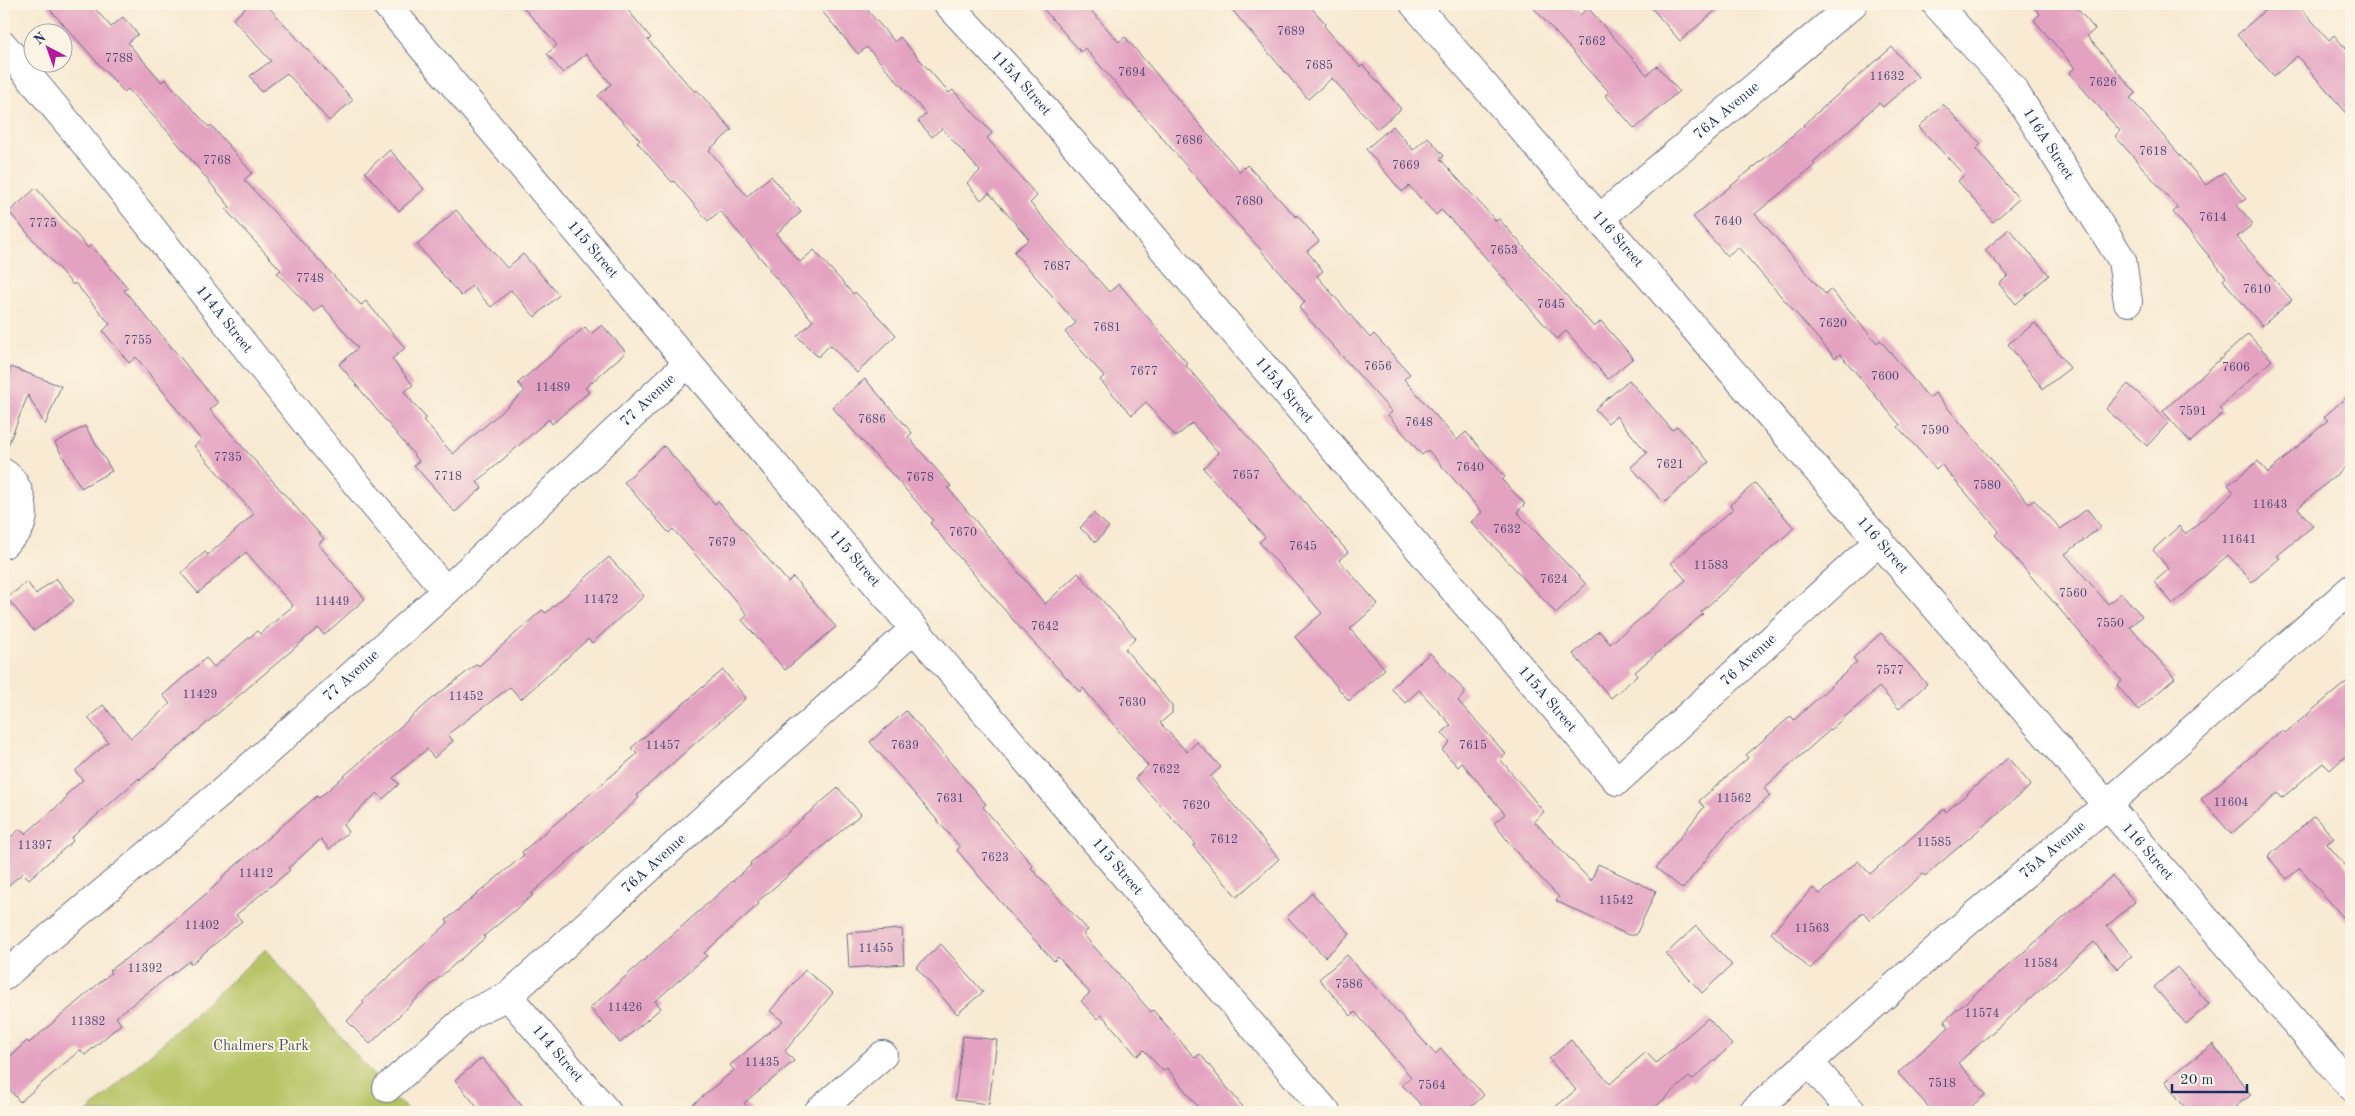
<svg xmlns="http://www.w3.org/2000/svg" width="2355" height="1116" viewBox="0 0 2355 1116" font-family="'Old Standard TT',serif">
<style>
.green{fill:#b7c466;stroke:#697a62}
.building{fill:#e4a2c1}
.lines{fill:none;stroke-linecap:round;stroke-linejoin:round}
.minor-casing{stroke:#687087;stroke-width:30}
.minor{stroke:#fff;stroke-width:28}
.labels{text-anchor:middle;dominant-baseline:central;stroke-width:4;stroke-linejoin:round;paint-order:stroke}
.number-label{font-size:12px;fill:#4d4c77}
.street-label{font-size:15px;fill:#1b2f5e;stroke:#fcf5e5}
.park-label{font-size:15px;fill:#425460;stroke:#fcf5e5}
</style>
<rect width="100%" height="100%" fill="#fcf5e5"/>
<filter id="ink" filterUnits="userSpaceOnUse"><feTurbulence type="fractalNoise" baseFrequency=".02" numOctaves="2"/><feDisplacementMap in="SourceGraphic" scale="10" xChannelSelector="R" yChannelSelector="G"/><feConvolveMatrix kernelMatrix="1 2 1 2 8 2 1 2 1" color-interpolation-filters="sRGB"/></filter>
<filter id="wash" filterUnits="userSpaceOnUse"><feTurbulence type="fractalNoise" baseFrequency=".0096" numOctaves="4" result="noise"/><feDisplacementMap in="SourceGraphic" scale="20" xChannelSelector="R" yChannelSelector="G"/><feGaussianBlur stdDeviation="1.12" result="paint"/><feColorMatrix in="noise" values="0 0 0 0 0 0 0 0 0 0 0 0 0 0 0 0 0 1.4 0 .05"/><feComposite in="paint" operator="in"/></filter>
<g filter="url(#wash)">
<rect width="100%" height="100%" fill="#f8ead3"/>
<path class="green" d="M 266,949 L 396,1102 L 398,1100 L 409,1112 L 87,1112 Z"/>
<g id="blocks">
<path class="building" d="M 45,4 L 91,4 L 111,27 L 123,17 L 138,34 L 128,43 L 162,82 L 165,79 L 209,127 L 211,125 L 252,173 L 244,180 L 361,305 L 366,301 L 405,348 L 392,359 L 413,385 L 404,392 L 426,418 L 423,420 L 453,454 L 525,391 L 518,383 L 585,327 L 591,334 L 602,325 L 626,352 L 585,388 L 589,392 L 552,424 L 549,419 L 477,482 L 482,488 L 455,512 L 414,465 L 419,461 L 339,364 L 358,348 L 322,305 L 314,312 L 277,273 L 281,270 L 226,210 L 230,207 L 170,134 L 128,89 L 124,92 Z
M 250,4 L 266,4 L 353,100 L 329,121 L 287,73 L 261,92 L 250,76 L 271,61 L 233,19 Z
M 520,4 L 623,4 L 651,38 L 648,40 L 695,92 L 697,90 L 732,130 L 709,150 L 747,196 L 771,176 L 801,212 L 776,234 L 800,262 L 814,250 L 853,294 L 855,292 L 896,335 L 857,373 L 830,345 L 818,357 L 797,336 L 813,321 L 769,270 L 770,269 L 720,211 L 708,221 L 674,181 L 672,182 L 637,142 L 640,140 L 598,96 L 611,84 L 586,54 L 563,73 L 547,54 L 557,45 Z
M 816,4 L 862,4 L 895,42 L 900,37 L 949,93 L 953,90 L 992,133 L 987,138 L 1037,196 L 1030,203 L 1109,292 L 1119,284 L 1188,364 L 1186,366 L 1348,552 L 1339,560 L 1378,604 L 1350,629 L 1385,669 L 1349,701 L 1295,637 L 1322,613 L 1259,542 L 1265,537 L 1203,468 L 1219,453 L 1192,423 L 1176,437 L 1146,402 L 1132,415 L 1100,380 L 1104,376 L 1065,332 L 1076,323 L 1014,252 L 1029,239 L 989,193 L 981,200 L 967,183 L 980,171 L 942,128 L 932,137 L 918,121 L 926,114 L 867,47 L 858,54 Z
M 1039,4 L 1085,4 L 1119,42 L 1125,37 L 1240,172 L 1247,165 L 1296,217 L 1297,215 L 1319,241 L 1307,251 L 1323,271 L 1317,276 L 1370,338 L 1374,334 L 1410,374 L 1404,379 L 1457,440 L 1466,432 L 1505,477 L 1502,480 L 1525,504 L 1517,512 L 1586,584 L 1556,613 L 1471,522 L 1482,512 L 1428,450 L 1422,455 L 1388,415 L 1392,412 L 1299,308 L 1305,302 L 1260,249 L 1213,197 L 1085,48 L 1081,52 Z
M 1227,4 L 1308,4 L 1326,24 L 1324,26 L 1360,67 L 1363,65 L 1401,109 L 1377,129 L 1332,78 L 1308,99 Z
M 1530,4 L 1571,4 L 1580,15 L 1588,8 L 1647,75 L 1657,66 L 1679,91 L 1635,129 L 1605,95 L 1609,92 Z
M 1648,4 L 1723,4 L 1680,41 Z
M 2031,4 L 2073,4 L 2095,29 L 2087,36 L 2136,93 L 2130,98 L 2206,185 L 2224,172 L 2246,199 L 2237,205 L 2253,224 L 2237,237 L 2292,300 L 2262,326 L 2223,280 L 2226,277 L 2173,212 L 2178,208 L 2115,136 L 2120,131 L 2069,73 L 2075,68 L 2034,20 L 2040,14 Z
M 2272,4 L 2297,4 L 2329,40 L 2334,35 L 2351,55 L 2351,118 L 2297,56 L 2274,76 L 2237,35 Z
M 1892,47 L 1918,77 L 1883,107 L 1879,103 L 1813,162 L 1815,165 L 1755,214 L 1825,294 L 1830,289 L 1877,343 L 1880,340 L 1929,398 L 1935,393 L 2029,504 L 2034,500 L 2061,529 L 2087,509 L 2101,527 L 2065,554 L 2108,604 L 2121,593 L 2142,616 L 2130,627 L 2175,678 L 2138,710 L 2117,685 L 2122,681 L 1995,535 L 1999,531 L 1941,464 L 1936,469 L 1898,427 L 1900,425 L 1840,354 L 1835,358 L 1738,247 L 1727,256 L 1693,217 L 1804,126 L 1803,125 Z
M 1943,104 L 1981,144 L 1976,149 L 2019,199 L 1993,222 L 1958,181 L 1964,175 L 1919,127 Z
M 1393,126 L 1413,150 L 1428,137 L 1444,156 L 1440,159 L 1496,221 L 1499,219 L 1594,327 L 1601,321 L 1633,358 L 1608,379 L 1566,331 L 1557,339 L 1464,233 L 1441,210 L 1436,215 L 1409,186 L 1402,192 L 1366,149 Z
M 390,150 L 424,189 L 399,211 L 365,172 Z
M 36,188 L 88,248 L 91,245 L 128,288 L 124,290 L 218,403 L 210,410 L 324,539 L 318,544 L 365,599 L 324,635 L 318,628 L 140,780 L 139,778 L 71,838 L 73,841 L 29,879 L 23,873 L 4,889 L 4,843 L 20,829 L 25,834 L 67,798 L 65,796 L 83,780 L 75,771 L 108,742 L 88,718 L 103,705 L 131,738 L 170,704 L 163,695 L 206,658 L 214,667 L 257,631 L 260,634 L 293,606 L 246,552 L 198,593 L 181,573 L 205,552 L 208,555 L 254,514 L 194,446 L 201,440 L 136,357 L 129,363 L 103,331 L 110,324 L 75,283 L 73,285 L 9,212 Z
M 456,210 L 507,268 L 523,254 L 559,295 L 535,317 L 511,290 L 491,307 L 472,286 L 461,296 L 417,245 Z
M 2009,229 L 2049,275 L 2016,304 L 1999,284 L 2008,276 L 1985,250 Z
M 2035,323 L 2070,368 L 2043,389 L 2008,344 Z
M 2248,334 L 2272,360 L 2219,408 L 2223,413 L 2190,442 L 2163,411 Z
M 11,367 L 61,386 L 45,425 L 28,395 L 5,453 L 4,386 Z
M 865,379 L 912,433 L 908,437 L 951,486 L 948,488 L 1045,604 L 1078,573 L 1136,638 L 1125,649 L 1172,706 L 1172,713 L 1160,723 L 1187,752 L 1197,742 L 1221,767 L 1210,777 L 1279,859 L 1237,897 L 1193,846 L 1196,844 L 1135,778 L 1148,766 L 1083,688 L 1080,692 L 1020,628 L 930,523 L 933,520 L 832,407 Z
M 1629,380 L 1672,430 L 1677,426 L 1709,462 L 1664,503 L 1631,467 L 1647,453 L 1616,416 L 1608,423 L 1595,409 Z
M 2128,384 L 2169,422 L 2147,446 L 2106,409 Z
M 2351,393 L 2351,462 L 2298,508 L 2313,526 L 2277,556 L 2280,558 L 2252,582 L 2228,555 L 2173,604 L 2154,582 L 2169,569 L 2153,550 L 2179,526 L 2186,534 L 2234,492 L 2228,485 L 2258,461 L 2268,473 L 2328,420 L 2324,417 Z
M 85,426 L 112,471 L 81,488 L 55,443 Z
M 664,446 L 715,504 L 718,501 L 788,582 L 793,577 L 836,627 L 785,670 L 742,620 L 748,615 L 673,529 L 669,533 L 624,482 Z
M 1755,483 L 1794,528 L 1701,612 L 1703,614 L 1635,672 L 1637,676 L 1611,698 L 1573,654 L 1599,631 L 1610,644 L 1686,580 L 1671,563 L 1733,509 L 1730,505 Z
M 1093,513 L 1109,527 L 1096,542 L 1080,528 Z
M 609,557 L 644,596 L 592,643 L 588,639 L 521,699 L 510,687 L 448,734 L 453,741 L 434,758 L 427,749 L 393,778 L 399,784 L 383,799 L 377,793 L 343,825 L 348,832 L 329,849 L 321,839 L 288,868 L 290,870 L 236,915 L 242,921 L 191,964 L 189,961 L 116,1017 L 121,1024 L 85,1055 L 80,1050 L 20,1102 L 4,1083 L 4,1062 L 27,1041 L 29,1043 L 111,973 L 109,971 L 156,937 L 223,879 L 222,877 L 317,796 L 319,798 L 432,699 L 477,664 L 479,666 L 542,610 L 546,613 Z
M 56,578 L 74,601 L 34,631 L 7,598 L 27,582 L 36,594 Z
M 1881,633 L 1927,684 L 1899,709 L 1879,687 L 1764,788 L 1770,796 L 1726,834 L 1683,889 L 1656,868 L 1704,807 L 1699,801 L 1748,758 L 1746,755 L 1791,716 L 1794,720 L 1857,662 L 1853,658 Z
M 1430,653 L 1466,692 L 1458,701 L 1506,754 L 1500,759 L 1544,812 L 1534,821 L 1591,881 L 1598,864 L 1656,891 L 1636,935 L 1628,935 L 1556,901 L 1559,897 L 1516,852 L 1494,823 L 1505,814 L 1462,763 L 1458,767 L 1442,750 L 1450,742 L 1442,733 L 1451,725 L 1419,690 L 1405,703 L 1391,688 Z
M 723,670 L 746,698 L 637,795 L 639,798 L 531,894 L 533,895 L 484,936 L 485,938 L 433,983 L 370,1044 L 347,1021 L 364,1003 L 362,1001 L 448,923 L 446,920 L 524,855 L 522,852 L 637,754 L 631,748 Z
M 2351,678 L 2351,751 L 2330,770 L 2323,763 L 2282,798 L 2278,793 L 2231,834 L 2201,799 L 2282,730 L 2285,733 Z
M 906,711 L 986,804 L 983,807 L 1033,866 L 1031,868 L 1088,930 L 1083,934 L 1151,1012 L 1153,1010 L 1195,1058 L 1200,1054 L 1247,1112 L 1202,1112 L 1167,1068 L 1163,1071 L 1144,1050 L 1137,1056 L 1102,1015 L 1097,1019 L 1081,1001 L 1090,993 L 1058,957 L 1054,961 L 1015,919 L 957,850 L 960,847 L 870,742 Z
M 2008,758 L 2031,785 L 1925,876 L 1923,874 L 1870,920 L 1863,912 L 1810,969 L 1771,933 L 1813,888 L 1820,894 L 1858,861 L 1870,874 L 1944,809 L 1946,812 Z
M 838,788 L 861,814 L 757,902 L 759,904 L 704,953 L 707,956 L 655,1001 L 661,1008 L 620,1043 L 590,1008 L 751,865 L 750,863 Z
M 2314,816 L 2334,838 L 2327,844 L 2351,872 L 2351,926 L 2300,868 L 2287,879 L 2268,857 Z
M 2112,876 L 2135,902 L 2107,926 L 2132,956 L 2117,969 L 2094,942 L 1958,1063 L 1986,1094 L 1965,1112 L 1933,1112 L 1898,1073 L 1949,1027 L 1944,1021 Z
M 1312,893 L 1350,934 L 1325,957 L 1287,917 Z
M 1696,926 L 1732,965 L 1702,993 L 1666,954 Z
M 902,929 L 904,964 L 849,968 L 847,933 Z
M 941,944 L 983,992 L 957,1014 L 916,967 Z
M 1347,955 L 1435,1054 L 1441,1049 L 1484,1095 L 1466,1112 L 1428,1112 L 1402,1085 L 1411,1077 L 1355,1012 L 1351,1016 L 1319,979 Z
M 2177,967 L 2209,1004 L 2186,1024 L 2154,987 Z
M 805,970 L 833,993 L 785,1051 L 794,1061 L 744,1103 L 752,1112 L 684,1112 L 734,1070 L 730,1065 L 783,1021 L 770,1011 Z
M 1708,1018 L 1732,1045 L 1692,1080 L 1689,1077 L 1650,1112 L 1549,1112 L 1576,1090 L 1549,1059 L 1571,1040 L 1610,1084 L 1646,1052 L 1656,1063 Z
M 963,1036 L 997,1040 L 989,1104 L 955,1100 Z
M 2213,1044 L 2251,1095 L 2228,1112 L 2188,1112 L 2165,1081 Z
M 482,1058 L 527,1112 L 481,1112 L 455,1080 Z"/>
</g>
</g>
<g filter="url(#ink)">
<use href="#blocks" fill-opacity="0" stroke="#687087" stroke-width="1"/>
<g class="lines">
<defs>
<g id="minor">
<path id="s1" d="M 386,4 L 688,363 L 1326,1112"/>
<path id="s2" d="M 948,4 L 1027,89 L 1617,781 L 1880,540"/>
<path id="s3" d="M 1414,4 L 2351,1087"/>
<path id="s4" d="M 1936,4 L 2011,86 L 2122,260 L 2128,302"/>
<path id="s5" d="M 4,46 L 82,140 L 314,433 L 446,591"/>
<path id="s6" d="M 1600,218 L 1853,4"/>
<path d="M 4,473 C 19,482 29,514 18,530 C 14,535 8,539 4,544"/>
<path id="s7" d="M 4,976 L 222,792 L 446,591 L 688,363"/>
<path id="s8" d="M 508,996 L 607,1112"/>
<path d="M 1809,1062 L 1852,1112"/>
<path id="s9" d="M 387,1088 L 472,1013 L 508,996 L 914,629"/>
<path d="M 818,1112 L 883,1055"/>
<path id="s10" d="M 1753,1112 L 1965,924 L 2108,804 L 2351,589"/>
</g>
</defs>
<use href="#minor" class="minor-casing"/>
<use href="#minor" class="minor"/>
</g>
</g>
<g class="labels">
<g class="number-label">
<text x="1291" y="32">7689</text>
<text x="1592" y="42">7662</text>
<text x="119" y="59">7788</text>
<text x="1319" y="66">7685</text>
<text x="1132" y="73">7694</text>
<text x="1887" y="77">11632</text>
<text x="2103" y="83">7626</text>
<text x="1189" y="141">7686</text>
<text x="2153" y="152">7618</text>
<text x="217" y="161">7768</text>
<text x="1406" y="166">7669</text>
<text x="1249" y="202">7680</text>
<text x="2213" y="218">7614</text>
<text x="1728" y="222">7640</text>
<text x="43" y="224">7775</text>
<text x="1504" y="251">7653</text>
<text x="1057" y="267">7687</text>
<text x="310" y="279">7748</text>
<text x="2257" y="290">7610</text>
<text x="1551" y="305">7645</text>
<text x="1833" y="324">7620</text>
<text x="1107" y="328">7681</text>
<text x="138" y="341">7755</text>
<text x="1378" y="367">7656</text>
<text x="2236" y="368">7606</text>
<text x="1144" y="372">7677</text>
<text x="1885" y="377">7600</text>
<text x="553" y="388">11489</text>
<text x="2193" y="412">7591</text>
<text x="872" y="420">7686</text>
<text x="1419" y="423">7648</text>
<text x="1935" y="431">7590</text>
<text x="228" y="458">7735</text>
<text x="1670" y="465">7621</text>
<text x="1470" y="468">7640</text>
<text x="1246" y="476">7657</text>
<text x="448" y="477">7718</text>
<text x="920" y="478">7678</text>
<text x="1987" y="486">7580</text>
<text x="2270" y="505">11643</text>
<text x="1507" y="530">7632</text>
<text x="963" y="533">7670</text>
<text x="2239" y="540">11641</text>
<text x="722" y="543">7679</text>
<text x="1303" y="547">7645</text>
<text x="1711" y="566">11583</text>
<text x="1554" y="580">7624</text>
<text x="2073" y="594">7560</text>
<text x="601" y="600">11472</text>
<text x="332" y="602">11449</text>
<text x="2110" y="624">7550</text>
<text x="1045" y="627">7642</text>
<text x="1890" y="671">7577</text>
<text x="200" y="695">11429</text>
<text x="466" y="697">11452</text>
<text x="1132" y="703">7630</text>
<text x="663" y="746">11457</text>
<text x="905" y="746">7639</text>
<text x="1473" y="746">7615</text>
<text x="1166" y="770">7622</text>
<text x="950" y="799">7631</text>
<text x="1734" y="799">11562</text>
<text x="2231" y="803">11604</text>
<text x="1196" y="806">7620</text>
<text x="1224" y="840">7612</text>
<text x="1934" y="843">11585</text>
<text x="35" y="846">11397</text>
<text x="995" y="858">7623</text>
<text x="256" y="874">11412</text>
<text x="1616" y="901">11542</text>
<text x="202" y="926">11402</text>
<text x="1812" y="929">11563</text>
<text x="876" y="949">11455</text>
<text x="2041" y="964">11584</text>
<text x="145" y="969">11392</text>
<text x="1349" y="985">7586</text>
<text x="625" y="1008">11426</text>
<text x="1982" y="1014">11574</text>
<text x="88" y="1022">11382</text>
<text x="762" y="1063">11435</text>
<text x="1942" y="1084">7518</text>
<text x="1432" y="1086">7564</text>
</g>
<g class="street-label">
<text stroke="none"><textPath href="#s2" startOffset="108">115A Street</textPath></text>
<text stroke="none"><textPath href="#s6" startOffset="166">76A Avenue</textPath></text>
<text stroke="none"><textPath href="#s4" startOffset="180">116A Street</textPath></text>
<text stroke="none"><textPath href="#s3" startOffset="311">116 Street</textPath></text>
<text stroke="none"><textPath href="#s1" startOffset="321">115 Street</textPath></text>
<text stroke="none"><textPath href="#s5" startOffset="351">114A Street</textPath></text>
<text stroke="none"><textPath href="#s2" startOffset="512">115A Street</textPath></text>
<text stroke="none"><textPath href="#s7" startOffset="864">77 Avenue</textPath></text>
<text stroke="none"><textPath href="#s3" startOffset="716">116 Street</textPath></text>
<text stroke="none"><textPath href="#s1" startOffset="726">115 Street</textPath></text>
<text stroke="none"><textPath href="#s2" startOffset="1204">76 Avenue</textPath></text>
<text stroke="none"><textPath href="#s7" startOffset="459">77 Avenue</textPath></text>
<text stroke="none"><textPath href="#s2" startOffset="918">115A Street</textPath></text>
<text stroke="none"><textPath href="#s10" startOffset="398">75A Avenue</textPath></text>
<text stroke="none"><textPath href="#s3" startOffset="1121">116 Street</textPath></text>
<text stroke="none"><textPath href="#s9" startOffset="350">76A Avenue</textPath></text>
<text stroke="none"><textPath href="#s1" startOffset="1131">115 Street</textPath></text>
<text stroke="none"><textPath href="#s8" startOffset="76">114 Street</textPath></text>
</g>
<g class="park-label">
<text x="261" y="1046">Chalmers Park</text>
</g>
</g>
<rect width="2355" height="1116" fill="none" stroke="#fcf5e5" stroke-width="20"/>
<g transform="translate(48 48) rotate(319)"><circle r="24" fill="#fcf5e5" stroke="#a2a6af"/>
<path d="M0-4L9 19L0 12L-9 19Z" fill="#b5179e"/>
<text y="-8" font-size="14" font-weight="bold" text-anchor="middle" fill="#1b2f5e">N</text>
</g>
<path d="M2172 1084v8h75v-8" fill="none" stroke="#1b2f5e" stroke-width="2.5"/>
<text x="2180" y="1084" font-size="15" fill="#1b2f5e" stroke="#fcf5e5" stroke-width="4" paint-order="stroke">20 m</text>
</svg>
